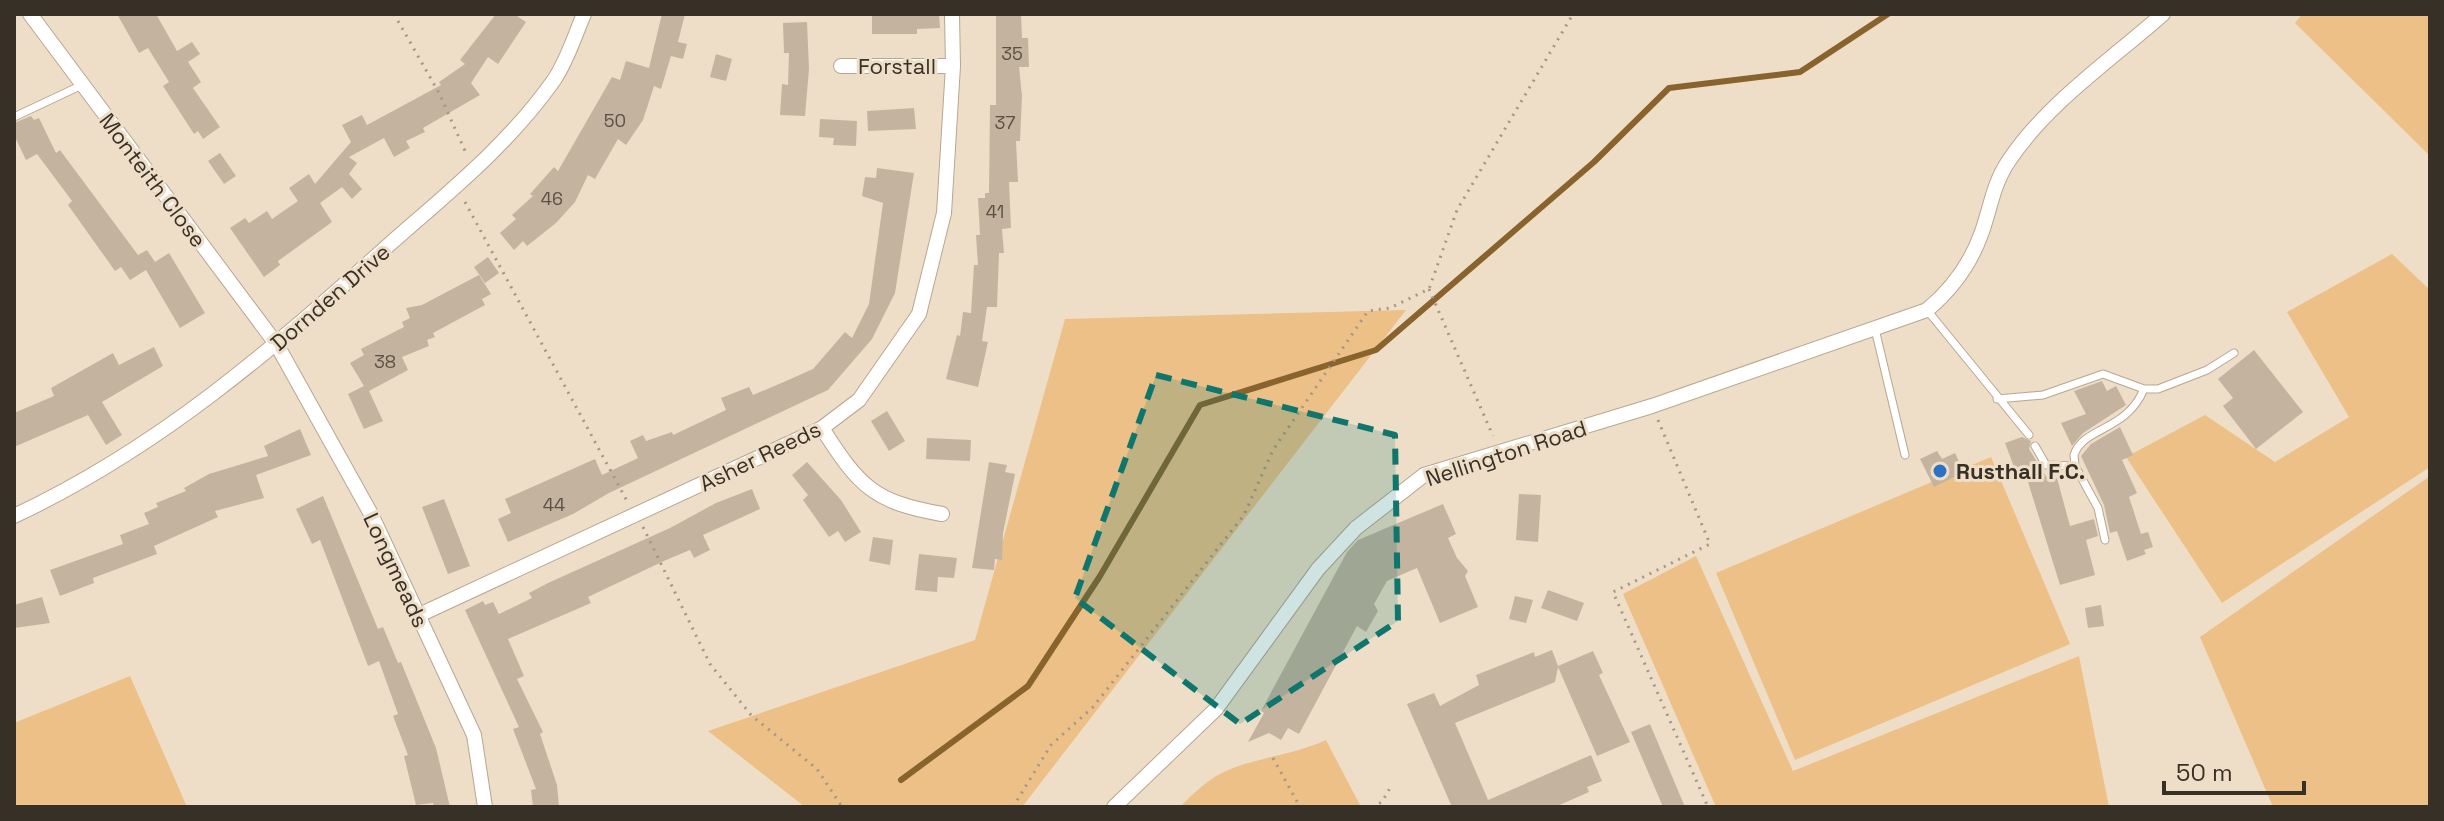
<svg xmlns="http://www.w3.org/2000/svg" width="2444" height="821" viewBox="0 0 2444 821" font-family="'Space Grotesk',sans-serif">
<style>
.green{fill:#ecc086}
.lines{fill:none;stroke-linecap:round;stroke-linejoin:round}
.stream{stroke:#88632d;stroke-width:6}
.building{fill:#c4b39e}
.lane-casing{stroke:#b7a691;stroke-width:9}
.street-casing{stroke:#b7a691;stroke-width:16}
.path{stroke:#a49786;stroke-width:3;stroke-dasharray:2 6;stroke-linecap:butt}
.lane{stroke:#fff;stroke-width:7}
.street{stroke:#fff;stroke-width:14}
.marked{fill:#0f766e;fill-opacity:0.2;stroke:#0f766e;stroke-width:6;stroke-dasharray:16 10;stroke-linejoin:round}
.poi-dot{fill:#2b72c2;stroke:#efdec7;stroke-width:3}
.labels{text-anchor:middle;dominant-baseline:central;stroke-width:6;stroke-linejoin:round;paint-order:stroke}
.number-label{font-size:18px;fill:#5a5145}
.street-label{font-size:22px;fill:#373027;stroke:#efdec7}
.poi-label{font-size:22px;font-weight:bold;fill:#373027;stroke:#efdec7;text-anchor:start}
</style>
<rect width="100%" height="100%" fill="#efdec7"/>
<path class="green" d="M 2302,14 L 2430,14 L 2430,156 L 2295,23 Z
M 2392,254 L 2430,290 L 2430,467 L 2222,603 L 2126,457 L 2205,415 L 2275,462 L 2349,417 L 2287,312 Z
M 1406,310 L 1022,807 L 805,807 L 708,731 L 975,640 L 1065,319 Z
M 1991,457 L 2070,644 L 1795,760 L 1716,573 Z
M 2430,476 L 2430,807 L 2273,807 L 2200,637 Z
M 1696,556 L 1793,771 L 2079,656 L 2109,807 L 1716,807 L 1623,594 Z
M 130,676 L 187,807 L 14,807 L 14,723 Z
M 1326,740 L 1361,807 L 1180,807 C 1191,796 1205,782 1218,775 C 1252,757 1292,756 1326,740 Z"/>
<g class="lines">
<path class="stream" d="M 901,780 L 1028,686 L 1100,576 L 1200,405 L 1376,350 L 1594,162 L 1669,88 L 1800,72 L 1888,14"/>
</g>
<path class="building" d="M 117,14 L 156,14 L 177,51 L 192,42 L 200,54 L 188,62 L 201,82 L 193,88 L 220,127 L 203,139 L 198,131 L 194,134 L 163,86 L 169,82 L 148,48 L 139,53 Z
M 496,14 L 514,14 L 526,22 L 498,64 L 488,57 L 471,83 L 480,95 L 423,128 L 425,132 L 406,141 L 410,148 L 394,157 L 384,138 L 349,157 L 357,163 L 349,174 L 362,189 L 352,199 L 342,187 L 320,203 L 332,222 L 278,261 L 280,265 L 264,277 L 230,228 L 245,218 L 249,223 L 267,211 L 272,219 L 298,201 L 289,188 L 309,174 L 315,184 L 351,142 L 342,125 L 362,115 L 367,125 L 441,85 L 439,82 L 465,64 L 460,60 Z
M 662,14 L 685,14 L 678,42 L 687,44 L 683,59 L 671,56 L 661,89 L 654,86 L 643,120 L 626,145 L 618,139 L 595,179 L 588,175 L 575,202 L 556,223 L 527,246 L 523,241 L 514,250 L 500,233 L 516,219 L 512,215 L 533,196 L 530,194 L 554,167 L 558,171 L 612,77 L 620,80 L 626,61 L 649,68 Z
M 872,14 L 939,14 L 940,28 L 917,29 L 917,34 L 872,34 Z
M 996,14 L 1021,14 L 1022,38 L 1028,38 L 1029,67 L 1019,67 L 1022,96 L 1020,141 L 1016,141 L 1018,182 L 1009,182 L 1011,228 L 1002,229 L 1004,253 L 999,253 L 997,307 L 987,307 L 982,341 L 988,342 L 978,387 L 946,379 L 957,335 L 960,336 L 963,312 L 971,313 L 974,265 L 978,265 L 976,235 L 980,235 L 978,198 L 985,198 L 985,193 L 989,193 L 990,105 L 996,105 Z
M 807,22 L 809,69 L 805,116 L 780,115 L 782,84 L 788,85 L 789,53 L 784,53 L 783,23 Z
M 716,54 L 732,59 L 726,81 L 710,77 Z
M 914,108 L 916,129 L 868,131 L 867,111 Z
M 31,116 L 34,120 L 39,118 L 56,153 L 60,150 L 138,255 L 147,250 L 155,262 L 169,253 L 205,313 L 180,328 L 146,270 L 130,280 L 121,267 L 115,271 L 68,205 L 72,201 L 37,154 L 26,160 L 14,135 L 14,123 Z
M 820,119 L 857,121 L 856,146 L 833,145 L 834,138 L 819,137 Z
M 220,153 L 236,176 L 224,184 L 208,161 Z
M 877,168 L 914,173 L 895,293 L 872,339 L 828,390 L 609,493 L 573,514 L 508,542 L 498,519 L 511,513 L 505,499 L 595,459 L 602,475 L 638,458 L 630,441 L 643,435 L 646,441 L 672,432 L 673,435 L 726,410 L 721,398 L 749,387 L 753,395 L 786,381 L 813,369 L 845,332 L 852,338 L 869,304 L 883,203 L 862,196 L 865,177 L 876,178 Z
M 488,257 L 499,273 L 485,283 L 474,267 Z
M 479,275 L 491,294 L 482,299 L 485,305 L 433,333 L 435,337 L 427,340 L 429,346 L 402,357 L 408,370 L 369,391 L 383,421 L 364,429 L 348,394 L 364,386 L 350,363 L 364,355 L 361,349 L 404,327 L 402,322 L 410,318 L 406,308 L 422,305 Z
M 154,347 L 163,366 L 102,402 L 122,435 L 106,445 L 88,415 L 14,447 L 14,413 L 54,396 L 51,388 L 113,353 L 119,365 Z
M 2254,350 L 2303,412 L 2256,449 L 2223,406 L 2233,398 L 2218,379 Z
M 2102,381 L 2107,391 L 2116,386 L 2126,405 L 2083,433 L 2072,446 L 2061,423 L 2086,414 L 2074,391 Z
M 887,411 L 905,441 L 889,451 L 871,421 Z
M 2120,427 L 2133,455 L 2122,460 L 2137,493 L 2129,497 L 2141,534 L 2148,532 L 2153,547 L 2144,550 L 2146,554 L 2127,561 L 2117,531 L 2110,533 L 2104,505 L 2081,456 L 2091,444 Z
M 300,429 L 311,455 L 256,475 L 264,498 L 215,511 L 218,517 L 154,546 L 157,554 L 93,578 L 94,583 L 60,596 L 50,570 L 123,544 L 120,535 L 149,524 L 144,513 L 158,507 L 156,503 L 186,491 L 184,488 L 209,474 L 268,456 L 264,446 Z
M 2022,437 L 2031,441 L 2029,449 L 2049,481 L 2057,478 L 2070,526 L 2094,519 L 2098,536 L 2086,540 L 2095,575 L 2060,585 L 2024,469 L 2016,472 L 2005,443 Z
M 927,438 L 971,440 L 970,461 L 926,459 Z
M 1937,451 L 1942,459 L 1955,453 L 1964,472 L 1934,487 L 1920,459 Z
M 807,462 L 841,500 L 861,532 L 845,542 L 838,531 L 829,537 L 803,500 L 808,495 L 792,475 Z
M 989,462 L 1007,465 L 1005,472 L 1015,474 L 1003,533 L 1002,560 L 995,559 L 994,570 L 972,568 Z
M 752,489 L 760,509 L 703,535 L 710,550 L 694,558 L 690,550 L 666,560 L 588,597 L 591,603 L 508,639 L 524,676 L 517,679 L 543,732 L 540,734 L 557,785 L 559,807 L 533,807 L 531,790 L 536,789 L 513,729 L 519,727 L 465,610 L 483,601 L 485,605 L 493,602 L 499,614 L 532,598 L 529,593 L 548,583 L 670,528 L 716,503 Z
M 1519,494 L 1541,495 L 1538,542 L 1516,540 Z
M 323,496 L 378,629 L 383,627 L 398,663 L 401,662 L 436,748 L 450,807 L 434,807 L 433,803 L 416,805 L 404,756 L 408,755 L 393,716 L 398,714 L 379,661 L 368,666 L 320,540 L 312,544 L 296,509 Z
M 444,499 L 470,566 L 448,574 L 422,507 Z
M 1443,504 L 1456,534 L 1448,538 L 1457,558 L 1468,571 L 1465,576 L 1478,607 L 1440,623 L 1417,568 L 1387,581 L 1374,604 L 1378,611 L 1366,632 L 1357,626 L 1299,734 L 1288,728 L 1281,740 L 1269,733 L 1248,742 L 1264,713 L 1261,711 L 1347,552 L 1358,540 Z
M 873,537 L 893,540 L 890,565 L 869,561 Z
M 919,554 L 957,558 L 954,578 L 938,577 L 937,592 L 915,590 Z
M 1548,590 L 1584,603 L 1577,621 L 1541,608 Z
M 1515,596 L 1533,600 L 1526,623 L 1509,619 Z
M 42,597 L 50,623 L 14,628 L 14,605 Z
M 2101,605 L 2104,626 L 2088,628 L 2085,608 Z
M 1552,650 L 1558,666 L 1593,651 L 1603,673 L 1599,675 L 1630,742 L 1597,756 L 1558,667 L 1555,682 L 1455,723 L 1488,800 L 1591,755 L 1602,781 L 1587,787 L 1589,792 L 1555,807 L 1452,807 L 1407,704 L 1434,693 L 1440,706 L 1479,685 L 1476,675 L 1534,652 L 1535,657 Z
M 1650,724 L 1685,807 L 1663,807 L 1631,732 Z"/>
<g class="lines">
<defs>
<path id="lane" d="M 14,117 L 82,85
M 1927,310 L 2029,435
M 1875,329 L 1905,455
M 1997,399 L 2043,395 L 2103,374 L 2144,389 L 2158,389 L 2207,370 L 2234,353
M 2035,446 L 2046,465 L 2075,466
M 2105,540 L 2098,508 L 2075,466 L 2074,455 C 2084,426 2126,432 2144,389"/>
<path id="street" d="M 30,14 L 277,345 L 371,514 L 474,735 L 485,807
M 841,66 L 953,66
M 822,428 C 859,486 873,502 942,514
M 14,516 C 161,447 271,350 391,243 C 449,192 509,144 554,80 C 567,61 575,35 584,14
M 417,616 L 822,428 L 859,400 L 919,314 L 944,213 L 953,66 L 952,14
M 1114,807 L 1216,709 L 1318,569 L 1356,528 L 1424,475 L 1652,406 L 1927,310 C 1951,290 1969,266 1980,237 C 1990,212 1992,186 2008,162 C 2046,104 2111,60 2163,14"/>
</defs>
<use href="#lane" class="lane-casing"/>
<use href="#street" class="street-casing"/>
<path class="path" d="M 394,14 L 439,93 L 466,153
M 465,202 L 627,501
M 1429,289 L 1493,436
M 1658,420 L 1710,544 L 1613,592 L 1708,807
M 643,527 L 710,664 L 751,715 L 817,769 L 842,807
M 1273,758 L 1300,807
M 1013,807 L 1051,745 L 1093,707 L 1244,515 L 1273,450 L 1368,311 L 1390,308 L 1429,289 L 1457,210 L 1573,14
M 1372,807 L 1382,802 L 1390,788"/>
<use href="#lane" class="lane"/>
<use href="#street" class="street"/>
</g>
<path class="marked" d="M 1156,375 L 1395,435 L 1398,621 L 1240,724 L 1075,598 Z"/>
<circle class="poi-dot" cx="1940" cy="471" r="8"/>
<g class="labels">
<g class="number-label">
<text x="1012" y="53">35</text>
<text x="615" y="120">50</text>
<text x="1005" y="122">37</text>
<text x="552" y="198">46</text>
<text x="995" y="211">41</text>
<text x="385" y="361">38</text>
<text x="554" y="504">44</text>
</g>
<g class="street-label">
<text x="897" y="66">Forstall</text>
<text transform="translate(153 180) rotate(53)">Monteith Close</text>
<text transform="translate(330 297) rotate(-41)">Dornden Drive</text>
<text transform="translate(1506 453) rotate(-18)">Nellington Road</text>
<text transform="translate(760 456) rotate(-26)">Asher Reeds</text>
<text transform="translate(396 570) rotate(65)">Longmeads</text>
</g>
<g class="poi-label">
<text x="1956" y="471">Rusthall F.C.</text>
</g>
</g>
<rect width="2444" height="821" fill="none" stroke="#373027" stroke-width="32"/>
<path d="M2164 781v12h140v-12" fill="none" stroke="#373027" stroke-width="4"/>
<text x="2176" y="781" font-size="24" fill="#373027" stroke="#efdec7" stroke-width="6" paint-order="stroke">50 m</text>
</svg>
